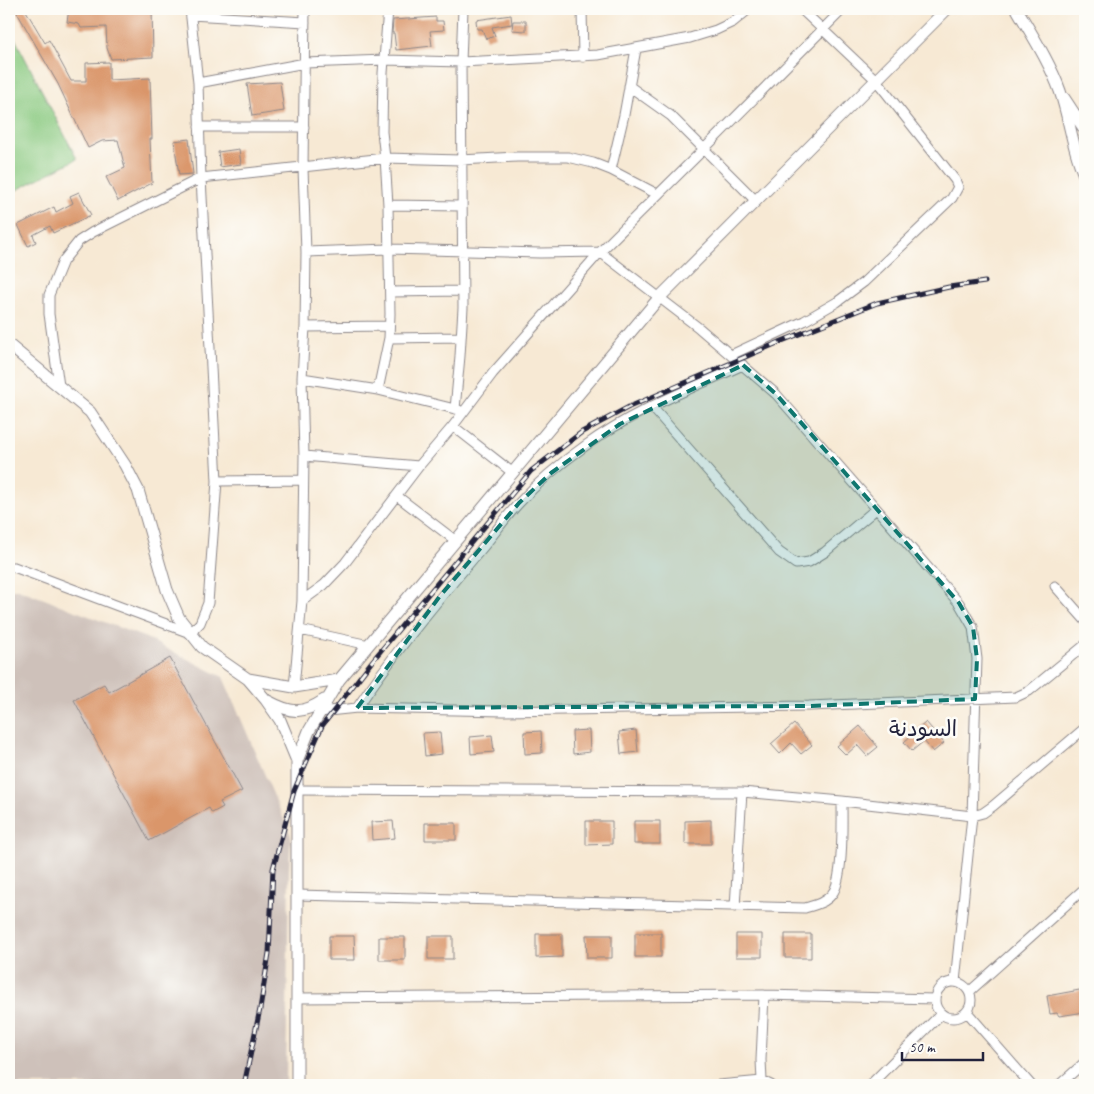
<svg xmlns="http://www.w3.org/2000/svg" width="1094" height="1094" viewBox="0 0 1094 1094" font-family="Caveat,'Playpen Sans Arabic',sans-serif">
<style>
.industrial{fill:#cec1ba}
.green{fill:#89c980;stroke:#56765e}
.building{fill:#da966a}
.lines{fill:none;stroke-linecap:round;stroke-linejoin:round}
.minor-casing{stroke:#8c8688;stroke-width:11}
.tertiary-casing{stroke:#8c8688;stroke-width:13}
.minor{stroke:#fff;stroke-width:9}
.tertiary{stroke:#fff;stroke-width:11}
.rail-casing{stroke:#22223b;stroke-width:5}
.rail{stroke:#fdfcf7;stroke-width:3;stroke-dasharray:9;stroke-linecap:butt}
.marked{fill:#0f766e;fill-opacity:0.2;stroke:#0f766e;stroke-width:4;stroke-dasharray:10 6;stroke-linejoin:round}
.labels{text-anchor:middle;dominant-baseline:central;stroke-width:5;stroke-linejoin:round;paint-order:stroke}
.neighbourhood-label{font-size:22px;fill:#22223b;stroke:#fdfcf7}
</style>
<rect width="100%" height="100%" fill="#fdfcf7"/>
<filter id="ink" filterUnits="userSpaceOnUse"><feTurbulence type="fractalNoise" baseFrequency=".02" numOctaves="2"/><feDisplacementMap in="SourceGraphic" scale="10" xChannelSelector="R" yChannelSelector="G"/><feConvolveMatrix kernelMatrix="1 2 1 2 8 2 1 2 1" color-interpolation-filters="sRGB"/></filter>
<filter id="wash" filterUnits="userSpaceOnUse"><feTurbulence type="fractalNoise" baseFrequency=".0096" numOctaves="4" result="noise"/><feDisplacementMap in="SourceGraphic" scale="20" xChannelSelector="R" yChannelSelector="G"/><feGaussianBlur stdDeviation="1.12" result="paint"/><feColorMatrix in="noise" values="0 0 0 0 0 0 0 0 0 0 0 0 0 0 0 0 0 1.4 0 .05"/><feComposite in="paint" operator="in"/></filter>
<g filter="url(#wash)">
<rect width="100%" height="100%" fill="#f7e9d4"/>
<path class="industrial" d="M 9,589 L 18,589 L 146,638 L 223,677 L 291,836 L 289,869 L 286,1085 L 9,1085 Z"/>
<path class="green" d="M 9,27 L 77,159 L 9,194 Z"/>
<g id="blocks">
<path class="building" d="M 15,9 L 25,9 L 45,43 L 49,40 L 71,81 L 86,81 L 86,63 L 109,62 L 109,80 L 150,78 L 152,139 L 150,139 L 152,183 L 118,201 L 106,177 L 125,168 L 118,140 L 102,141 L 88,148 L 58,84 Z
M 69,9 L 152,9 L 153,57 L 111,59 L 107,48 L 106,27 L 81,28 L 79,24 L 67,22 Z
M 511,15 L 512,24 L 492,27 L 495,36 L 486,39 L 482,29 L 477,29 L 476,20 Z
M 436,17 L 436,21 L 443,21 L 444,30 L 430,31 L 432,46 L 396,50 L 394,33 L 392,33 L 393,20 Z
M 513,21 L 526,21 L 526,31 L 512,30 Z
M 280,82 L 284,111 L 252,116 L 247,84 Z
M 189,139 L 193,174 L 179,175 L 174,141 Z
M 239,149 L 241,164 L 220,167 L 218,152 Z
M 79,192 L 91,215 L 53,233 L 50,226 L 33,235 L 36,242 L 28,246 L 18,225 L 54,207 L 56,212 L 73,203 L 70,196 Z
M 170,658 L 242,791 L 220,802 L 223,807 L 212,813 L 209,808 L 149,841 L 74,700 L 104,684 L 109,692 Z
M 926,722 L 944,743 L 933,752 L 924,741 L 912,751 L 904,742 Z
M 794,724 L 812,745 L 801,754 L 791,743 L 780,754 L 771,744 Z
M 860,726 L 878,747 L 867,756 L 857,745 L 846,755 L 837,746 Z
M 589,730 L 590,752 L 573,754 L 572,731 Z
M 636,730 L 638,752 L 621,754 L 619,732 Z
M 541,731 L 542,753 L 525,754 L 524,732 Z
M 440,732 L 442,754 L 425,756 L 423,733 Z
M 492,735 L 494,752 L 471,754 L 470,737 Z
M 711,820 L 711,844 L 685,844 L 685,821 Z
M 393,821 L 395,838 L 372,840 L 371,822 Z
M 586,821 L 612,821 L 612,844 L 586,845 Z
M 634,821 L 660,821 L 660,844 L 634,844 Z
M 425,823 L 456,823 L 456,840 L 425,840 Z
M 635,933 L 661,933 L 661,957 L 635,957 Z
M 536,934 L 562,934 L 562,957 L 536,958 Z
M 736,934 L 762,934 L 762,957 L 736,957 Z
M 785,934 L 811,934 L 811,958 L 785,958 Z
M 586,935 L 612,935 L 612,958 L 587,958 Z
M 329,936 L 354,936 L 355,960 L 329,960 Z
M 428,936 L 453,936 L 453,959 L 428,959 Z
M 379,937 L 405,937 L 405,960 L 379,960 Z
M 1085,989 L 1085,1012 L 1059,1016 L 1057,1013 L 1050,1014 L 1047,996 Z"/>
</g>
</g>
<g filter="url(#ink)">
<use href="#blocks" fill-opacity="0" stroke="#8c8688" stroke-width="1"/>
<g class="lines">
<defs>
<path id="minor" d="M 582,9 L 583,57
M 191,15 L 305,22
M 198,83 L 305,63 L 385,60 L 461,62 L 598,55 L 690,38 L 716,30 L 733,22 L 749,9
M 629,86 L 671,116 L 756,201
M 199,127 L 304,127
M 611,170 L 624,115 L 636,49
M 388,205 L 462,206
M 306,252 L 389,249 L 540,253 L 600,252 L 699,328 L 776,394 L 959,603 L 973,627 L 977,659 L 972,816 L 955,982
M 390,292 L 463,291
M 305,327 L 389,326
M 389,338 L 461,337
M 731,355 L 804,321 L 837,302 L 864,282 L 952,198 L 958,187 L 955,180 L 876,80 L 801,9
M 302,378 L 378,390 L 459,410
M 59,386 L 49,314 L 49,295 L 63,261 L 79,241 L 93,232 L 201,178 L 385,158 L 461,160 L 517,157 L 568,157 L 593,163 L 611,170 L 657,194
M 378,390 L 389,338 L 390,314 L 388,205 L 385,158 L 382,132 L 383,73 L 388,9
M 652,407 L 779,552 L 796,564 L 809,562 L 825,552 L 876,509
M 455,409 L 460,356 L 463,308 L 461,62 L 463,9
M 453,426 L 513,473
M 304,456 L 419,466
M 217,481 L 302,480
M 397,496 L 456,541
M 9,567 L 14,567 L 190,633 L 200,623 L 208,603 L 217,481 L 201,178 L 198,83 L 190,9
M 1055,586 L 1085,620
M 302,601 L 324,585 L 345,563 L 419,466 L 453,426 L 493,373 L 600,252 L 704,149 L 843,9
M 300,630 L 369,645
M 294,687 L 302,601 L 304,456 L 302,378 L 305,327 L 306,252 L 303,168 L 305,9
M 357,708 C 394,653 435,603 478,553 C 492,537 504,519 519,503 C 538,482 561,463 585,446 C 633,411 690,389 743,365
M 319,712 L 357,708 L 504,711 L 809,706 L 1016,697 L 1029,691 L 1085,645
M 297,790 L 742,792 L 842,801 L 972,816 L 983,813 L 993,806 L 1085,728
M 297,895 L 805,908 C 815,905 825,903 832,894 C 844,880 842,821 842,801
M 735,907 L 742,792
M935 1000a18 18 0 1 1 36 0a18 18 0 1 1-36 0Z
M 969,992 L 1085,888
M 297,998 L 764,995 L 935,999
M 967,1012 L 1031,1085
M 762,1081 L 761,1060 L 764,995
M 719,1085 L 762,1081 L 771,1085
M 870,1085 L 941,1014
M 1059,1085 L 1085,1062"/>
<path id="tertiary" d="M 1017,9 C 1032,35 1050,63 1060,91 C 1070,120 1072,149 1085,177
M 1064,98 L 1085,130
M 9,345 L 90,412 L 125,465 L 138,490 L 167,590 L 179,618 L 202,647 L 248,679 L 266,700 L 280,720 L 297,761 L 297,1085
M 248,679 L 294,687 L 339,680
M 268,701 C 290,713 302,715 324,700
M 297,761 L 309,731 L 339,680 L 659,298 L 947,9"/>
</defs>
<use href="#minor" class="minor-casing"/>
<use href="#tertiary" class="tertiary-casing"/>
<use href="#minor" class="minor"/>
<use href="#tertiary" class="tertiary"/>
<defs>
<path id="rail" d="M 244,1085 L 260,1009 L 269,953 L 273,869 L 294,791 L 322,726 L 373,660 L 531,471 L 582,432 L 629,407 L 782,341 L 877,303 L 949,287 L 985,282"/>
</defs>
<use href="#rail" class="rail-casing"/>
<use href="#rail" class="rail"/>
</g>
</g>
<path class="marked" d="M 743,365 L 776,394 L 959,603 L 973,627 L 977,659 L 975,699 L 809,706 L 357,708 L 440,596 L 519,503 L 551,473 L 620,424 Z"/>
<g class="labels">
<g class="neighbourhood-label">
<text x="923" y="729">السودنة</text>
</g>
</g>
<rect width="1094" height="1094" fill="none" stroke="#fdfcf7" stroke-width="30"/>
<path d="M902 1052v8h81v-8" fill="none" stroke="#22223b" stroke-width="2.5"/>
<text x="909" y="1052" font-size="15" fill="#22223b" stroke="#fdfcf7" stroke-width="4" paint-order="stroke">50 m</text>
</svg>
